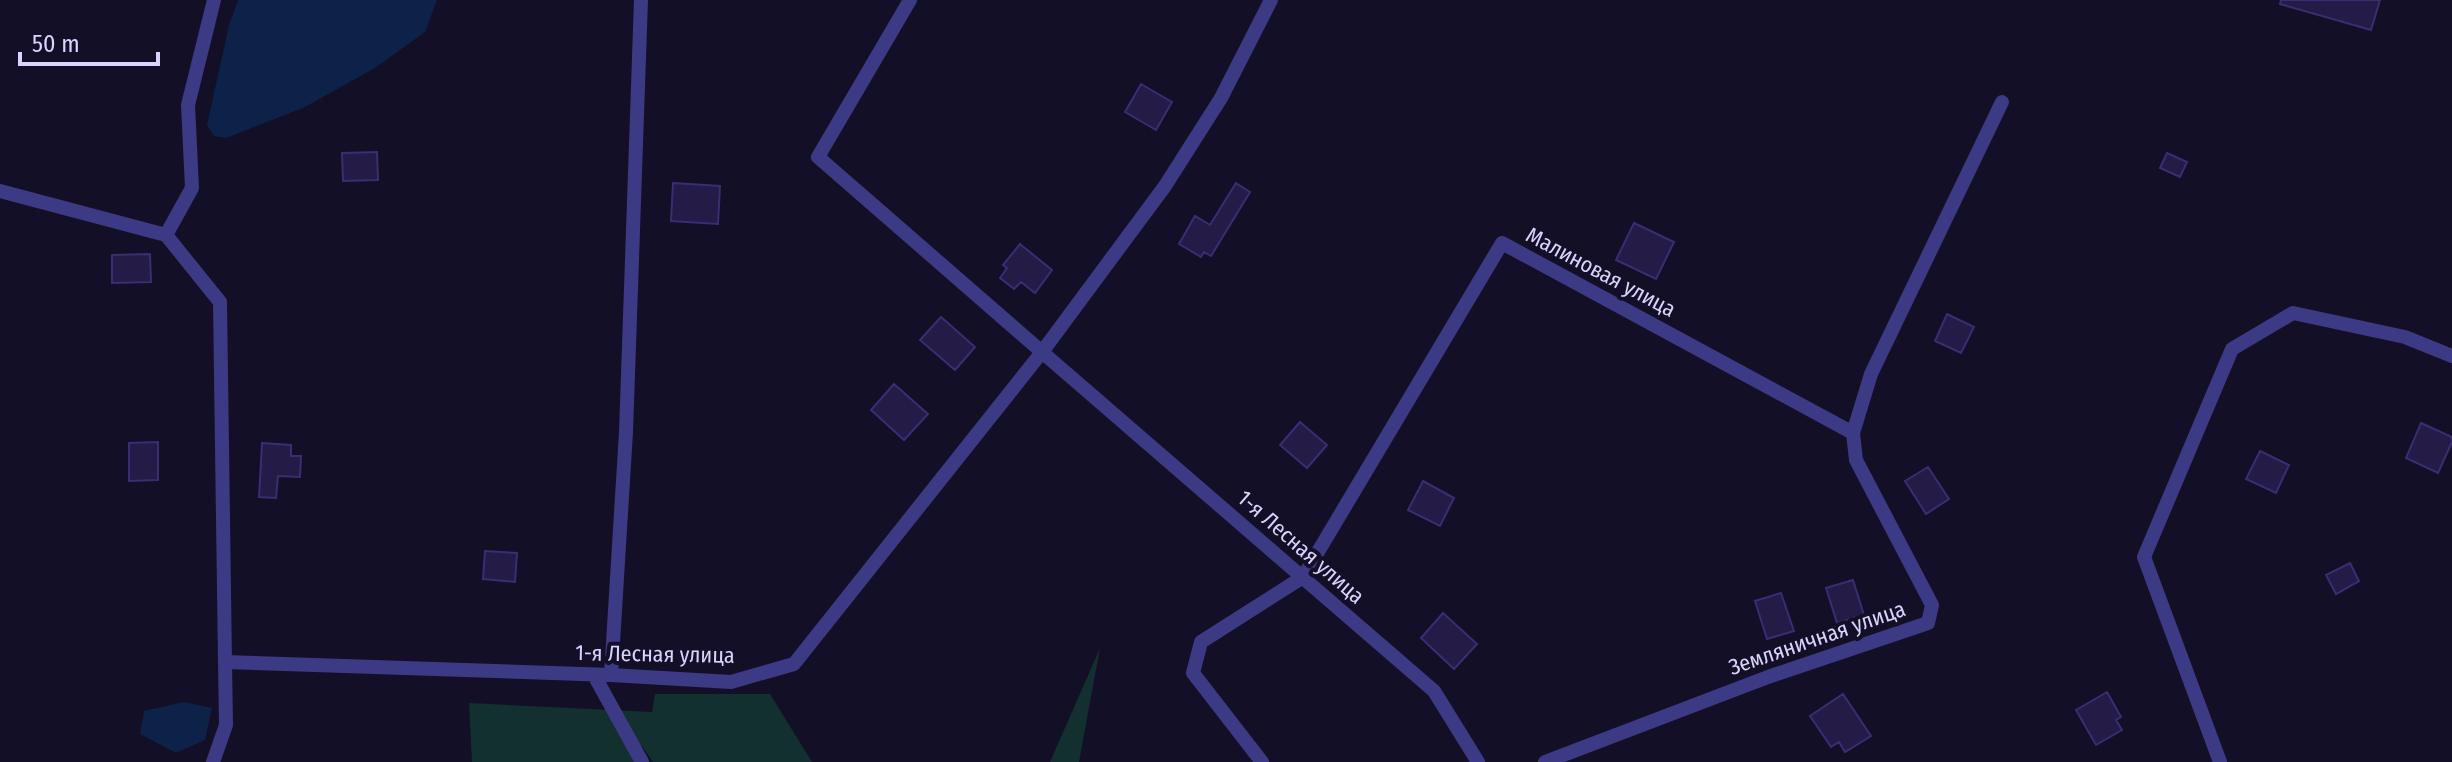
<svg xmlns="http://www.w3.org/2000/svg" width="2452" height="762" viewBox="0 0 2452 762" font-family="'Fira Sans Condensed',sans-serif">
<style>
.green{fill:#12302f}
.water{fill:#0c2248}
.building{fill:#241b47;stroke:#3b2d73;stroke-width:2}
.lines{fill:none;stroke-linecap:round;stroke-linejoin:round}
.street{stroke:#3d3a85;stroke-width:14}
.labels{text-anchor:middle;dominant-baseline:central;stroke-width:8;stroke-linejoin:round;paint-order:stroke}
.street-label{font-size:22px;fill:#d9d4ff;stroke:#130f26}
</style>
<rect width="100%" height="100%" fill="#130f26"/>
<path class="green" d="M 1100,648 L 1079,762 L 1050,762 Z
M 655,694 L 770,694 L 812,762 L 653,762 L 642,746 L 642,762 L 472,762 L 469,703 L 652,712 Z"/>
<path class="water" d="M 238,0 L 437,0 L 425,32 L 375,68 L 303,108 L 226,138 L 214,136 L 207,125 L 229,25 Z
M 184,702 L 212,708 L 205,740 L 176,753 L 140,734 L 144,711 Z"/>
<path class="building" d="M 2281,0 L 2380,0 L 2371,30 L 2280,4 Z
M 1141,84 L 1172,102 L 1156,130 L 1125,112 Z
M 377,152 L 378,180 L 343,181 L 342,153 Z
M 2167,153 L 2187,162 L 2180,177 L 2160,168 Z
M 673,183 L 720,186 L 718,224 L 671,221 Z
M 1236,183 L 1250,192 L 1211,256 L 1204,252 L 1201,257 L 1179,244 L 1195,216 L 1210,225 Z
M 1634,223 L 1674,242 L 1656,279 L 1616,260 Z
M 1020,244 L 1052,270 L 1035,293 L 1021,282 L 1014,289 L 1000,278 L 1007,268 L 1003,265 Z
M 150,254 L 151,282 L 112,283 L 112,255 Z
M 1947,314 L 1974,327 L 1961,353 L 1935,341 Z
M 941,317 L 975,347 L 955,370 L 920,340 Z
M 894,384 L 928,414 L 904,440 L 871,410 Z
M 1300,422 L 1327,445 L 1307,468 L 1280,445 Z
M 2421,423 L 2452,437 L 2452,442 L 2438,473 L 2406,458 Z
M 158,442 L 158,480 L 129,481 L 129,443 Z
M 262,443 L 291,445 L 291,456 L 301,456 L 300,477 L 278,476 L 276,498 L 259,497 Z
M 2260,451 L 2289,465 L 2276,493 L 2246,479 Z
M 1928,467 L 1949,499 L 1926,514 L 1905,481 Z
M 1423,481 L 1454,498 L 1440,526 L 1408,510 Z
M 485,551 L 517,553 L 515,582 L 483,579 Z
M 2350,563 L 2359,581 L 2336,594 L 2326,575 Z
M 1853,580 L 1864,615 L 1837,623 L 1826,588 Z
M 1781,593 L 1794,631 L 1767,639 L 1755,601 Z
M 1443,613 L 1477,644 L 1454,669 L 1421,638 Z
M 2107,692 L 2121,717 L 2116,720 L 2122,730 L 2096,745 L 2076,710 Z
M 1843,694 L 1871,736 L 1845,752 L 1839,742 L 1831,747 L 1810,716 Z"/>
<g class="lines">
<path class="street" d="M 910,0 L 818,157 L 1042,352 L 1165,186 L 1221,98 L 1271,0
M 0,191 L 166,235 L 220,302 L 225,662 L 611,675 L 731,682 L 794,664 L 1042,352 L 1434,691 L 1478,762
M 166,235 L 192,188 L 188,105 L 214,0
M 594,675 L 642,762
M 611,675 L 626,432 L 641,0
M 213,762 L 226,725 L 225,662
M 1262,762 L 1193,673 L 1201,642 L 1303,577 L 1502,243 L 1853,433
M 1545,762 L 1768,677 L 1928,623 L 1932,605 L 1856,460 L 1853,433 L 1871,374 L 2002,102
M 2220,762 L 2144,557 L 2232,349 L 2293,313 L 2405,337 L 2452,356"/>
</g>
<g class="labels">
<g class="street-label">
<text transform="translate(1601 272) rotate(28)">Малиновая улица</text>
<text transform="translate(1301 547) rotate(41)">1-я Лесная улица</text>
<text transform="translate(1817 638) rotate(-19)">Земляничная улица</text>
<text transform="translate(655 654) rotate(1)">1-я Лесная улица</text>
</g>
</g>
<path d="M20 52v12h138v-12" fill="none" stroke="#d9d4ff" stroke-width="4"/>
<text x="32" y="52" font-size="24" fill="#d9d4ff" stroke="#130f26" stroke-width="6" paint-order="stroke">50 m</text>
</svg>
